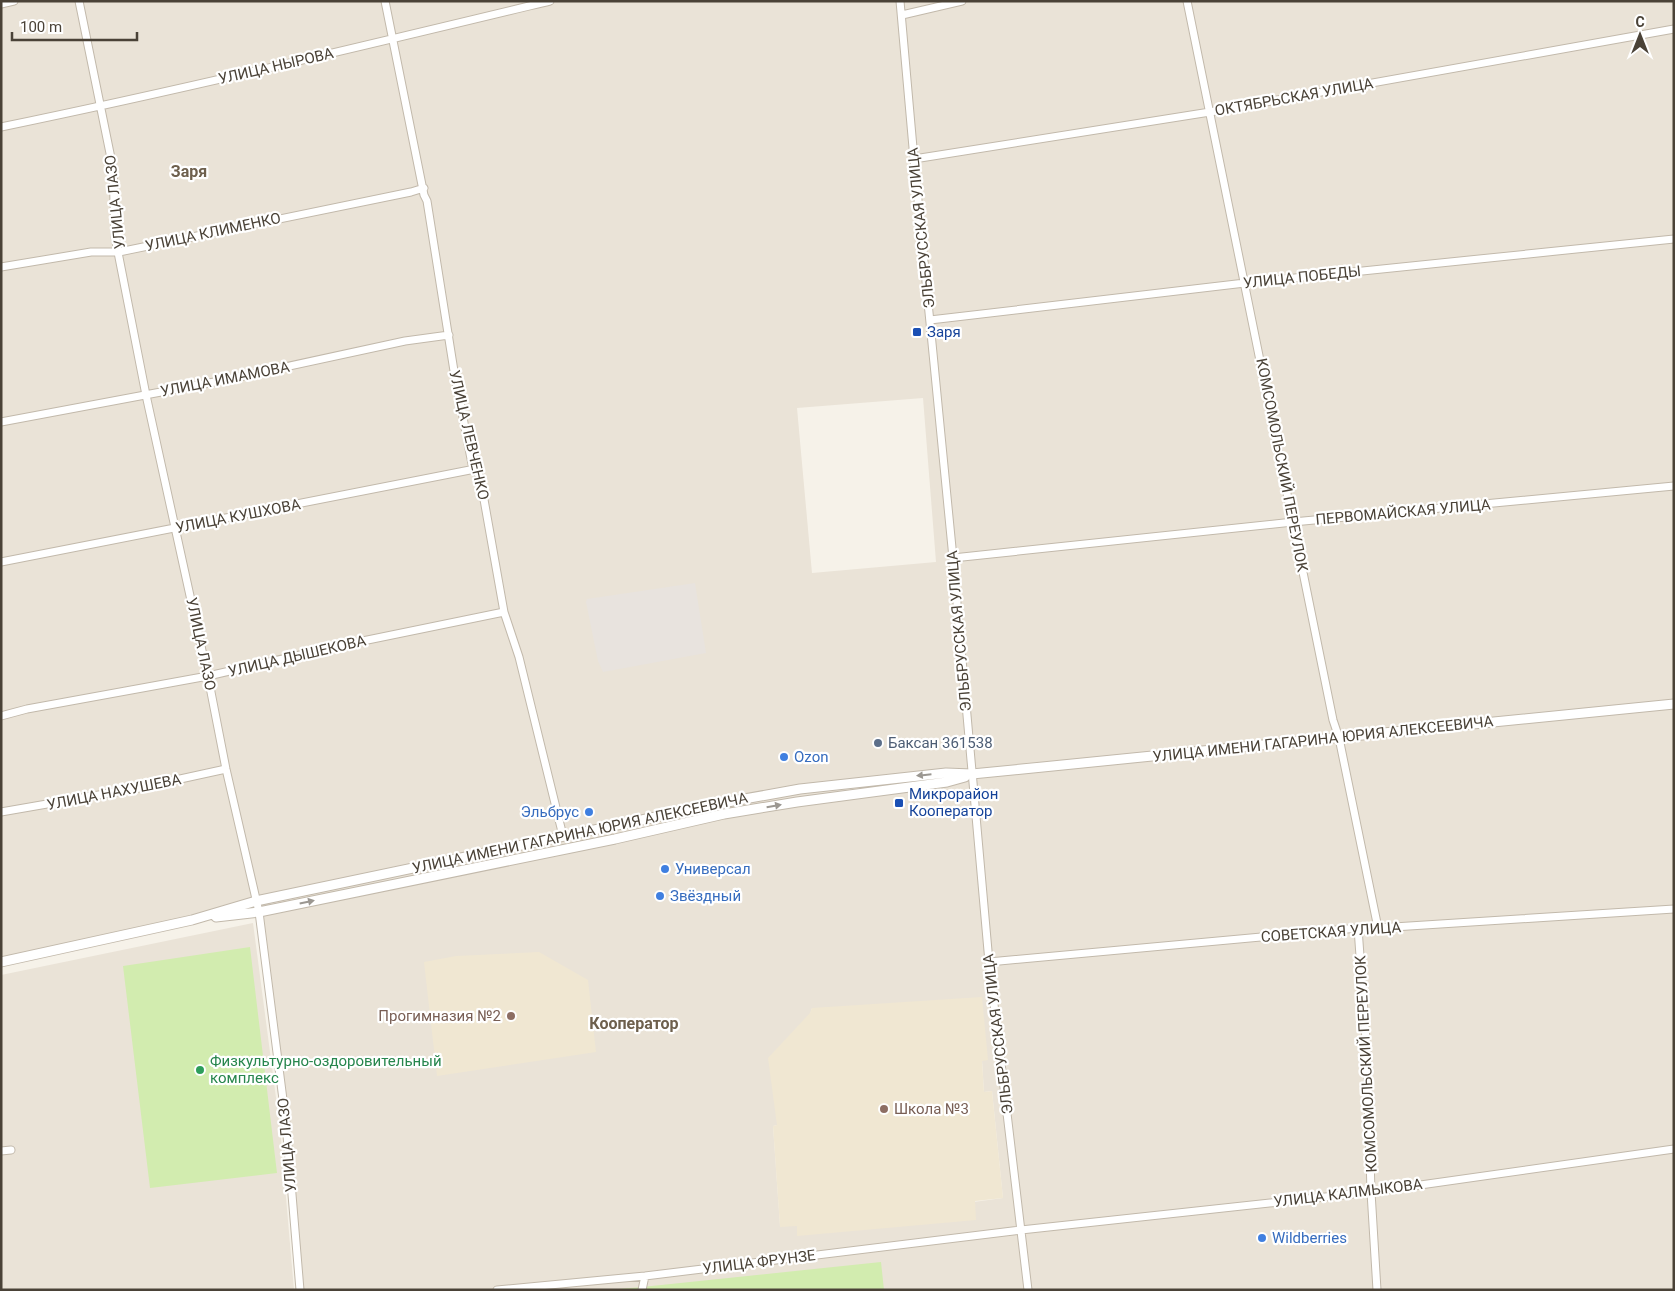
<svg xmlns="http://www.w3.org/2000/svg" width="1675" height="1291" viewBox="0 0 1675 1291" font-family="Roboto,sans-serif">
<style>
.residential{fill:#eae3d7;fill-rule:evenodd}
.industrial{fill:#e8e3de}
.education{fill:#f0e7d2}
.green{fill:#d2ecaf}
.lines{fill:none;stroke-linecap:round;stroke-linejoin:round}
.minor-casing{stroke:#c2b9ab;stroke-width:9}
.tertiary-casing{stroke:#c2b9ab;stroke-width:11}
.minor{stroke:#fff;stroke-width:7}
.tertiary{stroke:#fff;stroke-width:9}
.oneway{fill:#9b9791}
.transit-dot{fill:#1a4fb4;stroke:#fff;stroke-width:2}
.service-dot{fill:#5c6f8a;stroke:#fff;stroke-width:2}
.shop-dot{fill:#3f7fe0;stroke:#fff;stroke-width:2}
.education-dot{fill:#8d6e63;stroke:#fff;stroke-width:2}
.leisure-dot{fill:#2e9e5b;stroke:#fff;stroke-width:2}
.labels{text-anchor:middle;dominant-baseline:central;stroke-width:4.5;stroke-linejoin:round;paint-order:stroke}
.street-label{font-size:15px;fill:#4a4237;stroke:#fff}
.transit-label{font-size:15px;fill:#164399;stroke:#fff;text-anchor:start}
.service-label{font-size:15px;fill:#4e5e75;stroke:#fff;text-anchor:start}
.shop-label{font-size:15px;fill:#366cbe;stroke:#fff;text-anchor:start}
.education-label{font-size:15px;fill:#785e54;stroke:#fff;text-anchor:end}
.leisure-label{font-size:15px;fill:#27864d;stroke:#fff;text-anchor:start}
.neighbourhood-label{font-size:16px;font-weight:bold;fill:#6e604d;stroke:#fff}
</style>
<rect width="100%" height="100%" fill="#f6f2e9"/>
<path class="residential" d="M 1,1 L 1674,1 L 1674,1290 L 300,1290 L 286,1123 L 259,912 L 192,920 L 1,962 ZM 923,398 L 936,562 L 812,573 L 797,408 ZM 812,1008 L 988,1060 L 982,1060 L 984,1092 L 992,1091 L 1003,1198 L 797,1226 L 780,1226 L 773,1126 L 777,1125 Z
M 253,923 L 280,1128 L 294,1290 L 1,1290 L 1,975 Z"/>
<path class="industrial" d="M 695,583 L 706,653 L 603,672 L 598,661 L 586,602 L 587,599 Z"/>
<path class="education" d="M 539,952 L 588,980 L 596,1052 L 437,1076 L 424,962 L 456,956 Z
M 982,997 L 988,1060 L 982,1061 L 984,1092 L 992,1091 L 1003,1198 L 975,1201 L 976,1220 L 797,1236 L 797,1226 L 780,1227 L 773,1126 L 777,1125 L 768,1058 L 810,1013 L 812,1008 Z"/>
<path class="green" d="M 250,947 L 277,1173 L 150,1188 L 123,966 Z
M 881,1262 L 884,1290 L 607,1290 L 642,1287 Z"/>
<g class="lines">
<defs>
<path id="minor" d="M 79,1 L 113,168 L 115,237 L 146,395 L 210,687 L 226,769 L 259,912 L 286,1123 L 300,1290
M 385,1 L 424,195 L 427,201 L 454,371 L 472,464 L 480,477 L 504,612 L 519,657 L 563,836
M 900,1 L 914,159 L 953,558 L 989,962 L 1028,1290
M 1187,1 L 1333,720 L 1339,738 L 1378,928
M 1,4 L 14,1
M 902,15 L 962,1
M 1,127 C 185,89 367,45 550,1
M 914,159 L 1210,112 L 1674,29
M 1,267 L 91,252 L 119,252 L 411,192 L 424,188
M 930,320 L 1245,283 L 1674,239
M 1,422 L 225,380 L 405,341 L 449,335
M 953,558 L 1293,522 L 1674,486
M 1,562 L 475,469
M 1,716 L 27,709 L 208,676 L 348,644 L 504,612
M 1,812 L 139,788 L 226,769
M 1358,928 L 1367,1054 L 1371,1192 L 1377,1290
M 989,962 L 1358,928 L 1378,928 L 1674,909
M 1,1151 L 11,1150
M 497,1290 L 645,1276 L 1021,1230 L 1371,1192 L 1674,1149
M 642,1290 L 645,1276"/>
<path id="tertiary" d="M 216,917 L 259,912 L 615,839 L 724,814 L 797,802 L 947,782 L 965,777
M 1,962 L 192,920 L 256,901 L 722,803 L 800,789 L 946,773 L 972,774 L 1674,704"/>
</defs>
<use href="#minor" class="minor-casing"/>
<use href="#tertiary" class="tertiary-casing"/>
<use href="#minor" class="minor"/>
<use href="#tertiary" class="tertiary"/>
</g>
<defs><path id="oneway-solid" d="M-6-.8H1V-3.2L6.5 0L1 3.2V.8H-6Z" transform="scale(1.25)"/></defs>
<g class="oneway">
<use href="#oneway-solid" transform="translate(924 775) rotate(174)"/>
<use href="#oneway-solid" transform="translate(774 806) rotate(-10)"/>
<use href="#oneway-solid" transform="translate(307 902) rotate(-12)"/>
</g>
<g class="transit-dot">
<rect x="912" y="327" width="10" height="10" rx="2.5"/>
<rect x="894" y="798" width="10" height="10" rx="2.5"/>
</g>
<circle class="service-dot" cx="878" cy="743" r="5"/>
<g class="shop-dot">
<circle cx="784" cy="757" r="5"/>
<circle cx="589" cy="812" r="5"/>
<circle cx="665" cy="869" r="5"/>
<circle cx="660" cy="896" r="5"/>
<circle cx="1262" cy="1238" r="5"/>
</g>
<g class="education-dot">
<circle cx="511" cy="1016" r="5"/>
<circle cx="884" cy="1109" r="5"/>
</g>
<circle class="leisure-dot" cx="200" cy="1070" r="5"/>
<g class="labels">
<g class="street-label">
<text transform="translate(276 66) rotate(-13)">УЛИЦА НЫРОВА</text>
<text transform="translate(1294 97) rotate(-10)">ОКТЯБРЬСКАЯ УЛИЦА</text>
<text transform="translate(115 202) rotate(-96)">УЛИЦА ЛАЗО</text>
<text transform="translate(921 228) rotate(-96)">ЭЛЬБРУССКАЯ УЛИЦА</text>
<text transform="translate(213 232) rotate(-12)">УЛИЦА КЛИМЕНКО</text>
<text transform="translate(1302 277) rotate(-6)">УЛИЦА ПОБЕДЫ</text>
<text transform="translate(225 379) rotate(-11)">УЛИЦА ИМАМОВА</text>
<text transform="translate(469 435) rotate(77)">УЛИЦА ЛЕВЧЕНКО</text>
<text transform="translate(1282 465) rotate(79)">КОМСОМОЛЬСКИЙ ПЕРЕУЛОК</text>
<text transform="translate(1403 512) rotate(-5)">ПЕРВОМАЙСКАЯ УЛИЦА</text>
<text transform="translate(238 516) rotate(-11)">УЛИЦА КУШХОВА</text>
<text transform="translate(959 631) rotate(-95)">ЭЛЬБРУССКАЯ УЛИЦА</text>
<text transform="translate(201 644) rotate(78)">УЛИЦА ЛАЗО</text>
<text transform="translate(297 656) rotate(-13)">УЛИЦА ДЫШЕКОВА</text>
<text transform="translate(1323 739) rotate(-6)">УЛИЦА ИМЕНИ ГАГАРИНА ЮРИЯ АЛЕКСЕЕВИЧА</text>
<text transform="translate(114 792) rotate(-11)">УЛИЦА НАХУШЕВА</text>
<text transform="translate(580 833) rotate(-12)">УЛИЦА ИМЕНИ ГАГАРИНА ЮРИЯ АЛЕКСЕЕВИЧА</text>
<text transform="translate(1331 932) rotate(-4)">СОВЕТСКАЯ УЛИЦА</text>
<text transform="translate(998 1034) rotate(-97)">ЭЛЬБРУССКАЯ УЛИЦА</text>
<text transform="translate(1366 1064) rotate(-93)">КОМСОМОЛЬСКИЙ ПЕРЕУЛОК</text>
<text transform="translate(287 1145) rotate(-95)">УЛИЦА ЛАЗО</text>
<text transform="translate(1348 1193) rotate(-7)">УЛИЦА КАЛМЫКОВА</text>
<text transform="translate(759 1262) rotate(-7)">УЛИЦА ФРУНЗЕ</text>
</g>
<g class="transit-label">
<text x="927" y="332">Заря</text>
<text x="909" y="794">Микрорайон<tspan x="909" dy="17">Кооператор</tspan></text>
</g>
<g class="service-label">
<text x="888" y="743">Баксан 361538</text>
</g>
<g class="shop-label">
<text x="794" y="757">Ozon</text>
<text x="579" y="812" text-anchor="end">Эльбрус</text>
<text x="675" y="869">Универсал</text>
<text x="670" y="896">Звёздный</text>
<text x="1272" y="1238">Wildberries</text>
</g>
<g class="education-label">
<text x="501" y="1016">Прогимназия №2</text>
<text x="894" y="1109" text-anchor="start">Школа №3</text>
</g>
<g class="leisure-label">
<text x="210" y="1061">Физкультурно-оздоровительный<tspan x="210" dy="17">комплекс</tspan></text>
</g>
<g class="neighbourhood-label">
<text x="189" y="171">Заря</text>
<text x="634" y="1023">Кооператор</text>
</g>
</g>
<rect width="1675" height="1291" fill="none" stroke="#4a4237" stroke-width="5"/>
<g transform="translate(1640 35)" stroke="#ffffff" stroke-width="4" paint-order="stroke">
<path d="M0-4L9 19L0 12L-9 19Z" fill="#4a4237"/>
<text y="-8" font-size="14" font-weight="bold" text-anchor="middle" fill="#4a4237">С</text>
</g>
<path d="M12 32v8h125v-8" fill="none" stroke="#4a4237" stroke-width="2.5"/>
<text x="20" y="32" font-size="15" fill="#4a4237" stroke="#ffffff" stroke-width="4" paint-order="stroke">100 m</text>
</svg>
